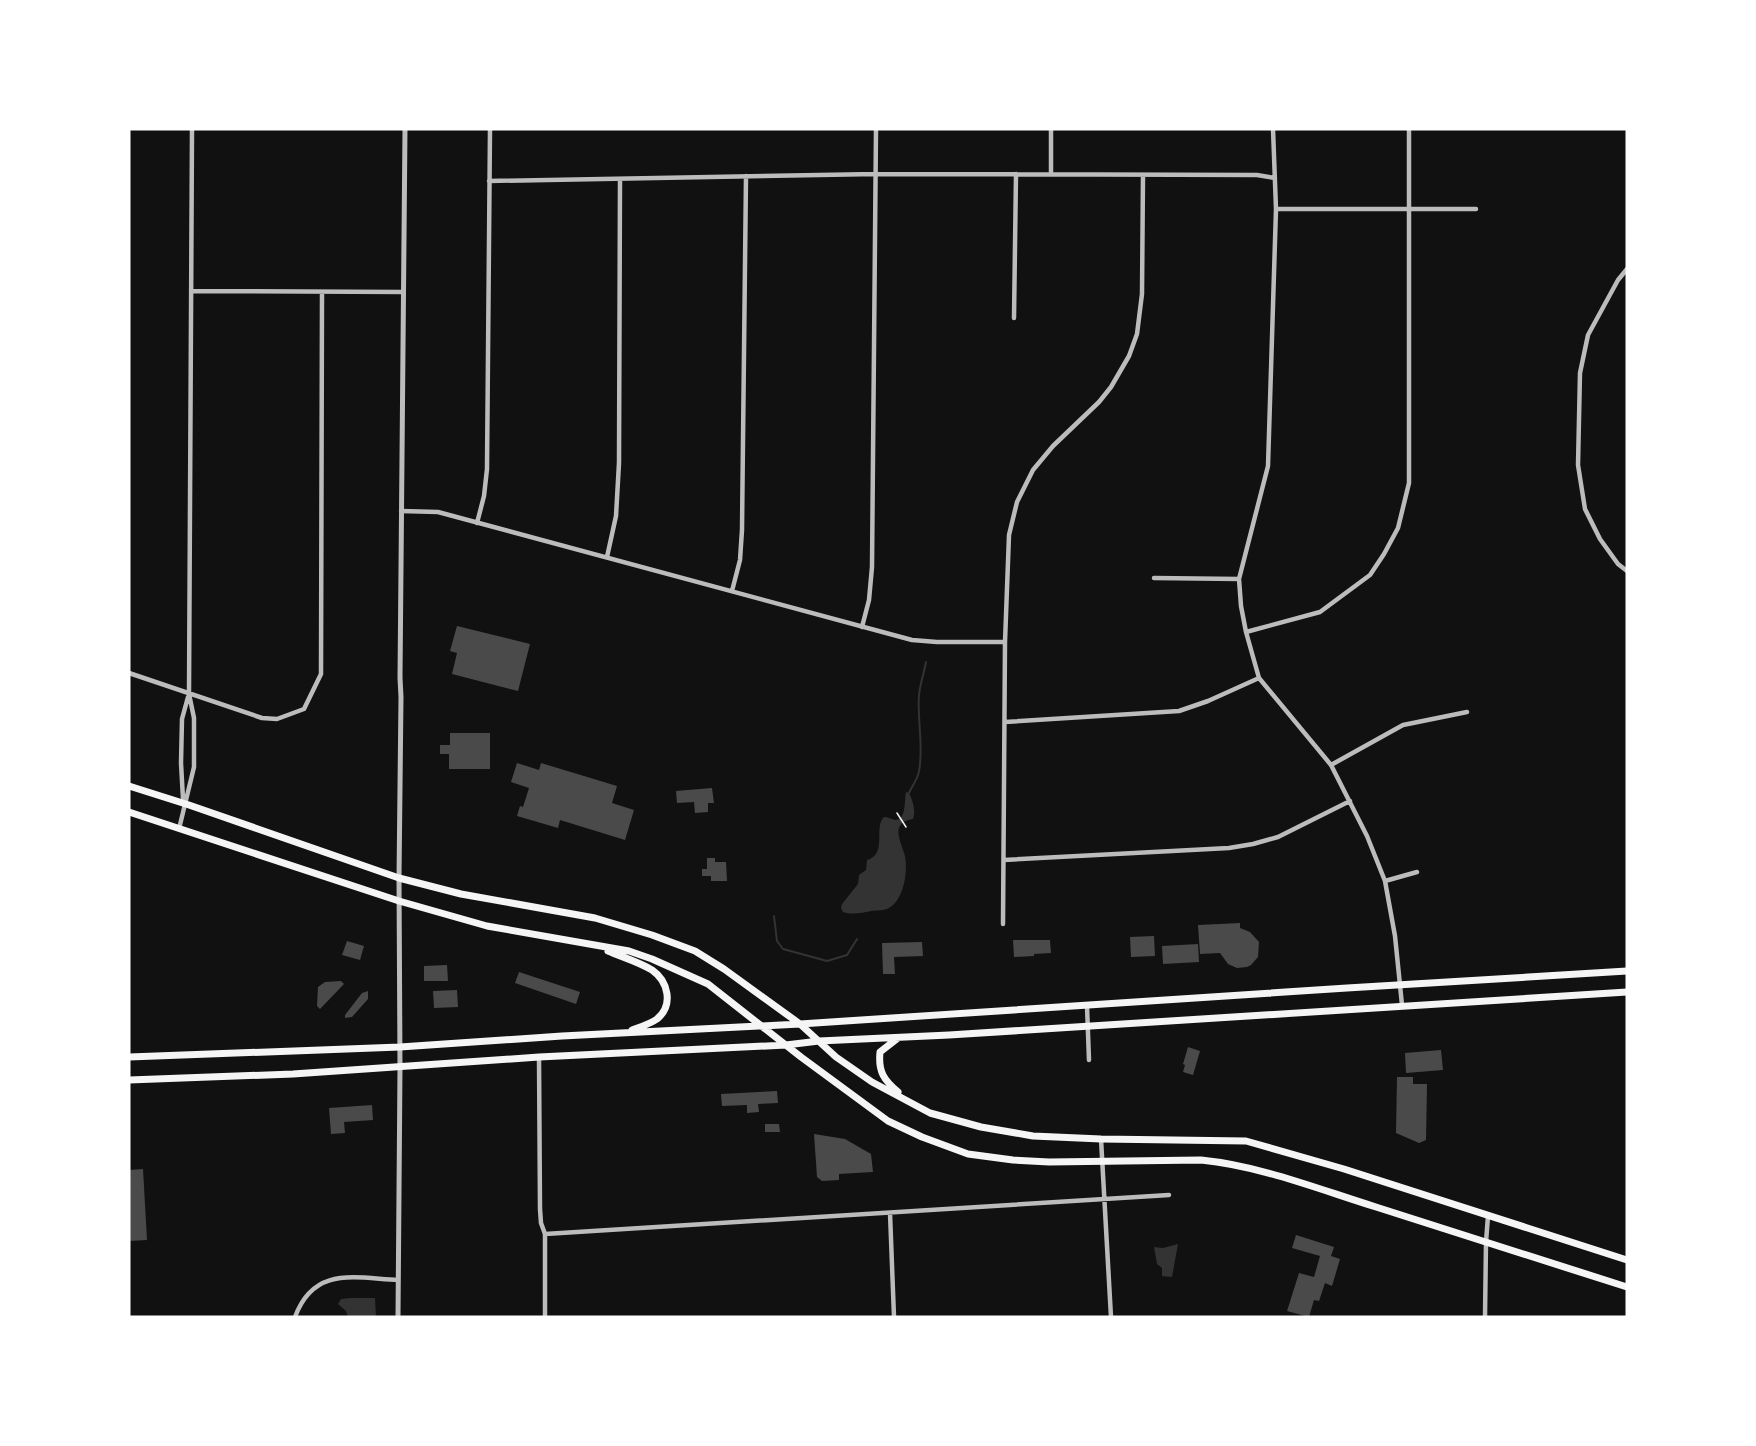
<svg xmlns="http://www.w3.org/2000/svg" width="1756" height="1446" viewBox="0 0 1756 1446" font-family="Arial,sans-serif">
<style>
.water{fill:#333}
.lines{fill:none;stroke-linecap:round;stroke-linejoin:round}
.stream{stroke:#333;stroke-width:2}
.building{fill:#4a4a4a}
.path{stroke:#f5f5f5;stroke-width:1.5}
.minor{stroke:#bcbcbc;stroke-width:4.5}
.tertiary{stroke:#bcbcbc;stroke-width:5}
.primary{stroke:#f5f5f5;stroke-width:7}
</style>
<rect width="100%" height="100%" fill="#111"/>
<path class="water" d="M 906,792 L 909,793 C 913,801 916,811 913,819 C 889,823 901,841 905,856 C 908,871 904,900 889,908 C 884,911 877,910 871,911 C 861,913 853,915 843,912 L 841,908 L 842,904 L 858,884 L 859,875 L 866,870 L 867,860 C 888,854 873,828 884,817 C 888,817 891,819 895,820 C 907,820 904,800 906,792 Z
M 1178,1244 L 1172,1277 L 1162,1276 L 1162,1268 L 1157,1264 L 1154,1247 L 1163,1248 Z
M 351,1298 L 375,1298 L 376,1317 L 348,1317 L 346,1311 L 338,1304 L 341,1299 Z"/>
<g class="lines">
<path class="stream" d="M 909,793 C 912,786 918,779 919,771 C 924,746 917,720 919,695 C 920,684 924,673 926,662
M 774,916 L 777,941 L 783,949 L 827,961 L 847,955 L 857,939"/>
</g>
<path class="building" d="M 457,626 L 530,644 L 518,691 L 452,674 L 457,653 L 450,651 Z
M 450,733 L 490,733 L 490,769 L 449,769 L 449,754 L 440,754 L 440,745 L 450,745 Z
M 517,763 L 539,770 L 541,763 L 617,786 L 612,803 L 634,810 L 625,840 L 560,820 L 558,828 L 517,816 L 520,806 L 523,807 L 529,788 L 511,782 Z
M 712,788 L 714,803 L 708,803 L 708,812 L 695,813 L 694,802 L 677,803 L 676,791 Z
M 707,858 L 715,858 L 715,862 L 726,862 L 727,881 L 711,881 L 711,876 L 702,876 L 702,869 L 707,869 Z
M 1240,923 L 1240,928 L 1250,932 L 1259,942 L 1258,957 L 1251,965 L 1247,967 L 1237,968 L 1228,964 L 1220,953 L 1200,954 L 1198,925 Z
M 1154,936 L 1155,956 L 1131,957 L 1130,937 Z
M 1013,940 L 1050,940 L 1051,953 L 1034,954 L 1034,956 L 1014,957 Z
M 347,941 L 364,946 L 360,960 L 342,955 Z
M 922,942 L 923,956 L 894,957 L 895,974 L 883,974 L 882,943 Z
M 1198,944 L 1199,962 L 1163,964 L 1162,946 Z
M 447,965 L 448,981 L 424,981 L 424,966 Z
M 519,972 L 580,992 L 576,1004 L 515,983 Z
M 341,981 L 344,984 L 320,1009 L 317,1006 L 318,987 L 325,982 Z
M 457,990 L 458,1007 L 434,1008 L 433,991 Z
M 368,991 L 368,999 L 352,1017 L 345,1018 L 345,1015 L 362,993 Z
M 1188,1047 L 1200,1051 L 1193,1075 L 1183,1072 L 1185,1065 L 1183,1064 Z
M 1441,1050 L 1443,1070 L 1406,1073 L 1405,1053 Z
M 1397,1077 L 1413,1077 L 1413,1084 L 1427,1084 L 1426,1140 L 1419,1143 L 1396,1133 Z
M 777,1091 L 778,1103 L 758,1104 L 759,1112 L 747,1113 L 747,1105 L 722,1106 L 721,1094 Z
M 372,1105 L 373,1120 L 344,1122 L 345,1133 L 331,1134 L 329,1108 Z
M 765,1124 L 779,1124 L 780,1132 L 765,1132 Z
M 814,1134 L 845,1139 L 871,1154 L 873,1172 L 839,1174 L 839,1180 L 822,1181 L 817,1177 Z
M 143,1169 L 147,1240 L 129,1241 L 129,1170 Z
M 1296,1235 L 1334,1247 L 1331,1256 L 1340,1259 L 1332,1286 L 1325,1283 L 1319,1301 L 1314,1300 L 1309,1317 L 1287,1311 L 1299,1273 L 1314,1277 L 1320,1256 L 1292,1248 Z"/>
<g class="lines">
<path class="path" d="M 897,813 L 906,827"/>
<path class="minor" d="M 1273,129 L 1276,209 L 1268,466 L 1239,579 L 1241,606 L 1246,632 L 1259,678 L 1331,765 L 1367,836 L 1385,881 L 1395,936 L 1402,1005
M 1051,174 L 1051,129
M 489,181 L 876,174 L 1257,175 L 1275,178
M 1276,209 L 1476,209
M 1627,269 L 1618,280 L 1588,335 L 1580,373 L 1578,465 L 1585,509 L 1600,539 L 1618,564 L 1627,571
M 191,291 L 403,292
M 1014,318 L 1016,174
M 401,511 L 438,512 L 912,640 L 937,642 L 1005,642
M 477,523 L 484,496 L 487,469 L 490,129
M 607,557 L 616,516 L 619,463 L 620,179
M 1154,578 L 1239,579
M 732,591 L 740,560 L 742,530 L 746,176
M 862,627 L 869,600 L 872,567 L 876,129
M 1246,632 L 1320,612 L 1370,575 L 1384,554 L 1398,528 L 1409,483 L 1409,129
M 129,673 L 262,718 L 277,719 L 304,709 L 321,674 L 322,292
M 1005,722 L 1179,711 L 1208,701 L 1259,678
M 1331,765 L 1403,725 L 1467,712
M 183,799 L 181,763 L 182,719 L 188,697
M 179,829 L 194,767 L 194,718 L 189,694 L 192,129
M 1004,860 L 1229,848 L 1253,844 L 1278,837 L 1350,801
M 1385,881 L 1417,872
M 1003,924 L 1005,642 L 1009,535 L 1017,502 L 1033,470 L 1053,446 L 1099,402 L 1111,387 L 1129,356 L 1137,334 L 1142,294 L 1143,175
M 1087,1006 L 1089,1060
M 539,1057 L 540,1209 L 541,1223 L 545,1234 L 545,1317
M 1101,1139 L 1111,1317
M 890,1213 L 894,1317
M 545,1234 L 1169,1195
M 295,1317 C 314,1266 354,1278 398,1280
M 1485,1317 L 1486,1242 L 1488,1216"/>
<path class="tertiary" d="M 398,1317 L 400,1067 L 399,878 L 401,697 L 400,678 L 405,129"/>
<path class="primary" d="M 129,786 L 189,805 L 399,878 L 461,894 L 595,918 L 652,935 L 695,951 L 724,969 L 800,1024 L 836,1057 L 872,1082 L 930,1113 L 981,1127 L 1033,1136 L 1101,1139 L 1246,1141 L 1344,1169 L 1627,1260
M 129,812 L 399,901 L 487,926 L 629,951 L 652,959 L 708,984 L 801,1057 L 888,1121 L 922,1137 L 968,1154 L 1013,1160 L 1049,1162 L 1201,1160 C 1261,1166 1318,1189 1376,1207 C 1459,1234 1543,1260 1627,1287
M 608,951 C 622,957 639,962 652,970 C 668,981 674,1005 657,1019 C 650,1024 640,1027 632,1030
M 898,1038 L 880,1052 C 878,1072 884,1080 898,1092
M 129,1057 L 400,1047 L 562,1036 L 800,1024 L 1347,988 L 1627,971
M 129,1080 L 293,1074 L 539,1057 L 786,1045 L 819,1041 L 949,1035 L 1627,992"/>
</g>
<rect width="1756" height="1446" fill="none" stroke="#ffffff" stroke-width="261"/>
</svg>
